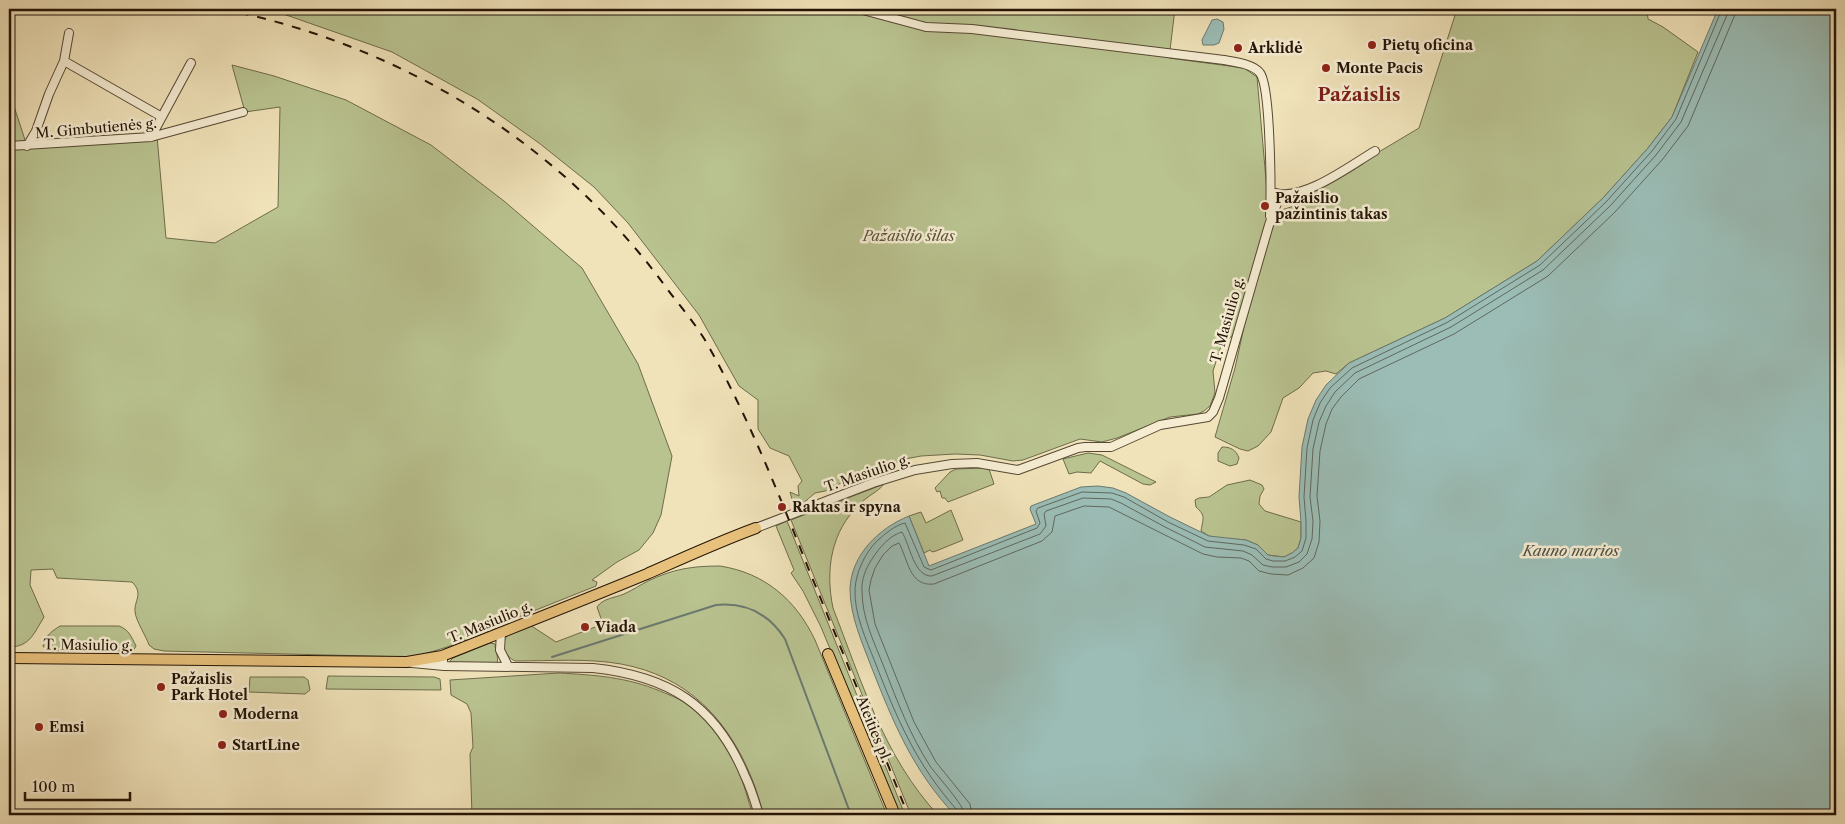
<svg xmlns="http://www.w3.org/2000/svg" width="1845" height="824" viewBox="0 0 1845 824" font-family="'Libre Caslon Text',serif">
<style>
.green{fill:#b9c390;stroke:#6e6c4b}
.water{fill:#9bbdb6;stroke:#6b7970}
.lines{fill:none;stroke-linecap:round;stroke-linejoin:round}
.shore{stroke:#5f685e;stroke-width:1}
.stream{stroke:#6b7970;stroke-width:2}
.minor-casing{stroke:#564833;stroke-width:10}
.major-casing{stroke:#231406;stroke-width:12}
.minor{stroke:#f5ecd2;stroke-width:8}
.major{stroke:#e8c17c;stroke-width:10}
.rail{stroke:#231406;stroke-width:2;stroke-dasharray:9 9;stroke-linecap:butt}
.poi-dot{fill:#8f2418;stroke:#f5ecd2;stroke-width:2}
.labels{text-anchor:middle;dominant-baseline:central;stroke-width:5;stroke-linejoin:round;paint-order:stroke}
.poi-label{font-size:14px;font-weight:bold;fill:#231406;stroke:#f5ecd2;text-anchor:start}
.street-label{font-size:14px;fill:#231406;stroke:#f5ecd2}
.park-label{font-size:14px;font-style:italic;fill:#585136;stroke:#f5ecd2}
.water-label{font-size:15px;font-style:italic;fill:#4d4f44;stroke:#f5ecd2}
.district-label{font-size:19px;font-weight:bold;fill:#7a1f14;stroke:#f5ecd2}
</style>
<rect width="100%" height="100%" fill="#f0e2b9"/>
<filter id="stains"><feTurbulence type="fractalNoise" baseFrequency=".004" numOctaves="4"/><feColorMatrix values="0 0 0 0 .2 0 0 0 0 .09 0 0 0 0 .02 0 0 0 .5 -.17"/></filter>
<radialGradient id="worn" r=".72"><stop offset=".6" stop-color="#630" stop-opacity="0"/><stop offset="1" stop-color="#630" stop-opacity=".3"/></radialGradient>
<path class="green" d="M 269,9 L 1175,9 L 1169,58 L 1244,68 L 1257,77 L 1269,214 L 1313,200 L 1315,190 L 1419,128 L 1457,9 L 1647,9 L 1648,19 L 1663,27 L 1698,52 L 1672,117 L 1648,148 L 1603,198 L 1537,261 L 1445,318 L 1349,363 L 1336,374 L 1326,371 L 1313,373 L 1299,388 L 1283,398 L 1271,432 L 1258,446 L 1248,451 L 1240,449 L 1215,437 L 1235,368 L 1244,327 L 1237,326 L 1234,334 L 1221,346 L 1213,371 L 1215,393 L 1210,406 L 1204,411 L 1198,414 L 1170,417 L 1117,438 L 1102,442 L 1080,439 L 1023,460 L 1013,461 L 980,455 L 955,454 L 921,456 L 905,459 L 876,471 L 865,471 L 853,475 L 830,490 L 815,493 L 800,506 L 794,506 L 790,492 L 799,496 L 798,486 L 802,481 L 789,456 L 770,448 L 758,429 L 758,400 L 739,386 L 699,315 L 628,223 L 594,187 L 539,143 L 477,99 L 392,52 Z
M 232,65 L 274,76 L 346,100 L 431,145 L 504,201 L 582,268 L 638,364 L 672,456 L 661,515 L 653,533 L 639,550 L 617,562 L 592,580 L 597,582 L 596,586 L 496,626 L 495,629 C 467,640 440,651 410,657 L 164,651 L 154,649 L 149,645 C 146,636 136,621 135,612 C 134,600 144,594 132,582 L 57,578 L 53,569 L 31,570 L 30,585 L 44,617 C 34,633 30,647 9,647 L 9,91 L 27,146 L 157,136 L 166,238 L 215,243 L 278,207 L 280,107 L 245,112 Z
M 1222,447 C 1231,447 1236,450 1239,458 L 1237,464 L 1230,466 L 1218,461 L 1218,453 Z
M 1088,453 L 1102,455 L 1156,482 L 1150,485 L 1143,484 L 1100,461 L 1091,473 L 1077,472 L 1069,474 L 1063,459 Z
M 986,468 L 989,469 L 994,484 L 948,502 L 945,498 L 942,498 L 940,491 L 937,492 L 935,488 L 950,472 L 956,469 Z
M 1250,480 L 1262,485 L 1264,489 L 1260,496 L 1259,504 L 1265,511 L 1301,522 L 1301,538 L 1298,548 L 1292,553 L 1284,557 L 1268,555 L 1258,545 L 1246,540 L 1219,538 L 1209,536 L 1201,531 C 1203,518 1206,516 1196,507 L 1195,500 L 1199,498 L 1209,497 L 1227,485 Z
M 884,484 C 878,492 867,496 860,504 C 831,531 825,570 833,608 C 861,680 884,757 938,815 L 911,815 L 791,520 Z
M 951,510 L 963,540 L 936,551 L 932,552 L 930,550 L 924,553 L 909,516 L 921,512 L 926,523 Z
M 787,521 L 905,815 L 899,815 L 821,627 L 803,591 L 791,573 L 794,570 L 776,526 Z
M 720,566 C 765,573 796,600 815,640 L 887,815 L 764,815 C 760,803 757,791 752,779 C 728,719 687,676 621,664 C 587,658 550,661 515,661 C 505,656 499,645 508,635 C 513,630 523,628 530,625 L 556,642 L 603,624 L 597,607 C 603,598 615,598 624,594 C 633,590 640,585 648,581 C 673,569 692,566 720,566 Z
M 60,626 L 119,626 C 129,630 131,636 136,646 L 133,651 L 46,650 L 43,646 C 45,636 52,631 60,626 Z
M 490,643 L 495,644 C 495,650 499,658 497,663 L 452,663 L 450,661 L 453,658 Z
M 559,673 C 595,675 626,677 660,691 C 672,696 685,701 694,709 C 712,723 727,748 737,768 C 744,783 748,800 753,815 L 472,815 L 470,754 L 473,747 L 471,713 L 467,704 L 451,695 L 450,680 Z
M 328,676 L 434,677 L 440,679 L 441,690 L 326,689 Z
M 250,677 L 304,677 L 308,680 L 310,690 L 305,694 L 249,692 Z"/>
<path class="water" d="M 1718,9 L 1836,9 L 1836,815 L 955,815 C 913,771 893,722 871,666 C 862,642 850,616 850,589 C 851,555 879,528 909,516 L 929,566 L 1036,524 L 1030,509 L 1031,506 L 1081,487 L 1098,486 L 1113,488 L 1126,493 L 1170,517 L 1209,536 L 1246,540 L 1258,545 L 1268,555 L 1274,556 L 1284,557 L 1292,553 L 1298,548 L 1301,538 L 1301,522 L 1299,497 L 1302,447 L 1308,419 L 1316,400 L 1326,385 L 1349,363 L 1445,318 L 1537,261 L 1603,198 L 1648,148 L 1672,117 Z
M 1217,19 L 1223,22 L 1224,29 L 1219,43 L 1214,45 L 1203,45 L 1202,40 L 1212,20 Z"/>
<g class="lines">
<path class="shore" d="M 958,815 L 957,810 C 916,764 897,719 875,662 C 866,639 854,614 855,589 C 856,572 865,553 877,541 C 885,534 895,525 905,523 L 924,567 L 931,570 L 1037,528 L 1040,523 L 1036,511 L 1038,508 L 1082,492 L 1112,493 L 1124,497 L 1168,522 L 1208,541 L 1244,545 L 1256,549 L 1266,559 L 1273,561 L 1285,561 L 1295,557 L 1302,551 L 1306,538 L 1306,521 L 1304,497 L 1307,448 L 1313,420 L 1320,403 L 1330,388 L 1352,368 L 1448,322 L 1540,265 L 1606,202 L 1652,151 L 1676,119 L 1722,9
M 965,815 C 964,805 938,777 930,766 C 910,735 897,701 884,667 C 874,642 862,618 862,591 C 861,580 866,568 872,559 C 879,548 890,535 902,532 C 910,545 914,577 932,576 L 1040,534 L 1046,526 L 1044,514 L 1046,511 L 1083,498 L 1111,499 L 1121,503 L 1165,527 L 1205,547 L 1243,551 L 1252,555 L 1263,565 L 1272,567 L 1286,567 L 1299,562 L 1307,554 L 1312,539 L 1313,521 L 1310,497 L 1313,449 L 1319,422 L 1326,406 L 1335,392 L 1355,373 L 1451,327 L 1543,270 L 1610,206 L 1656,155 L 1681,122 L 1727,15 L 1728,9
M 972,815 L 970,804 L 936,762 L 914,722 L 875,624 L 869,590 L 871,580 L 875,568 L 883,555 L 892,546 L 899,543 C 908,559 909,587 934,584 L 1042,541 L 1052,532 L 1055,516 L 1084,506 L 1109,507 L 1203,554 L 1217,557 L 1241,558 L 1249,561 L 1259,571 L 1271,574 L 1288,575 L 1303,568 L 1314,558 L 1319,542 L 1320,521 L 1317,496 L 1320,451 L 1326,424 L 1332,409 L 1341,397 L 1359,379 L 1454,334 L 1548,276 L 1615,212 L 1662,160 L 1688,126 L 1734,17 L 1736,9"/>
<path class="stream" d="M 552,657 L 716,605 C 747,602 769,614 785,639 L 851,815"/>
<defs>
<path id="minor" d="M 859,9 L 926,27 L 972,29 L 1224,60 C 1235,62 1253,64 1260,73 C 1271,88 1271,194 1270,216
M 64,61 L 162,117
M 151,137 L 191,63
M 9,146 L 151,137 L 243,112
M 27,146 L 36,131 L 49,94 L 64,61 L 69,33
M 1276,193 C 1304,201 1351,165 1375,151
M 756,528 L 873,483 L 915,470 L 952,464 L 977,463 L 1018,470 L 1078,448 L 1085,447 L 1111,447 L 1160,425 L 1208,417 L 1213,412 L 1219,398 L 1269,225 L 1280,195
M 501,632 L 500,650 L 508,666
M 442,656 L 444,666 L 593,668 C 668,676 715,704 745,776 C 751,788 755,802 759,815
M 412,663 L 444,666"/>
<path id="major" d="M 828,654 L 895,815
M 9,658 L 407,662 L 442,656 C 510,629 579,602 647,574 C 683,558 718,542 756,528"/>
</defs>
<use href="#minor" class="minor-casing"/>
<use href="#major" class="major-casing"/>
<use href="#minor" class="minor"/>
<use href="#major" class="major"/>
<path class="rail" d="M 222,9 C 399,44 562,143 668,290 C 680,306 694,322 705,340 C 748,415 779,495 811,575 C 844,655 876,735 908,815"/>
</g>
<g class="poi-dot">
<circle cx="1372" cy="45" r="5"/>
<circle cx="1238" cy="48" r="5"/>
<circle cx="1326" cy="68" r="5"/>
<circle cx="1265" cy="206" r="5"/>
<circle cx="782" cy="507" r="5"/>
<circle cx="585" cy="627" r="5"/>
<circle cx="161" cy="687" r="5"/>
<circle cx="223" cy="714" r="5"/>
<circle cx="39" cy="727" r="5"/>
<circle cx="222" cy="745" r="5"/>
</g>
<g class="labels">
<g class="poi-label">
<text x="1382" y="45">Pietų oficina</text>
<text x="1248" y="48">Arklidė</text>
<text x="1336" y="68">Monte Pacis</text>
<text x="1275" y="198">Pažaislio<tspan x="1275" dy="16">pažintinis takas</tspan></text>
<text x="792" y="507">Raktas ir spyna</text>
<text x="595" y="627">Viada</text>
<text x="171" y="679">Pažaislis<tspan x="171" dy="16">Park Hotel</tspan></text>
<text x="233" y="714">Moderna</text>
<text x="49" y="727">Emsi</text>
<text x="232" y="745">StartLine</text>
</g>
<g class="street-label">
<text transform="translate(96 128) rotate(-5)">M. Gimbutienės g.</text>
<text transform="translate(1227 320) rotate(-74)">T. Masiulio g.</text>
<text transform="translate(867 473) rotate(-19)">T. Masiulio g.</text>
<text transform="translate(490 622) rotate(-22)">T. Masiulio g.</text>
<text transform="translate(88 645) rotate(1)">T. Masiulio g.</text>
<text transform="translate(874 729) rotate(68)">Ateities pl.</text>
</g>
<g class="park-label">
<text x="909" y="236">Pažaislio šilas</text>
</g>
<g class="water-label">
<text x="1571" y="550">Kauno marios</text>
</g>
<g class="district-label">
<text x="1359" y="94">Pažaislis</text>
</g>
</g>
<rect width="1845" height="824" fill="none" stroke="#f0e2b9" stroke-width="30"/>
<rect x="10" y="10" width="1825" height="804" fill="none" stroke="#231406" stroke-width="2.5"/>
<rect x="15" y="15" width="1815" height="794" fill="none" stroke="#231406"/>
<path d="M25 792v8h105v-8" fill="none" stroke="#231406" stroke-width="2.5"/>
<text x="32" y="792" font-size="15" fill="#231406" stroke="#f5ecd2" stroke-width="4" paint-order="stroke">100 m</text>
<rect width="100%" height="100%" filter="url(#stains)"/>
<rect width="100%" height="100%" fill="url(#worn)"/>
</svg>
